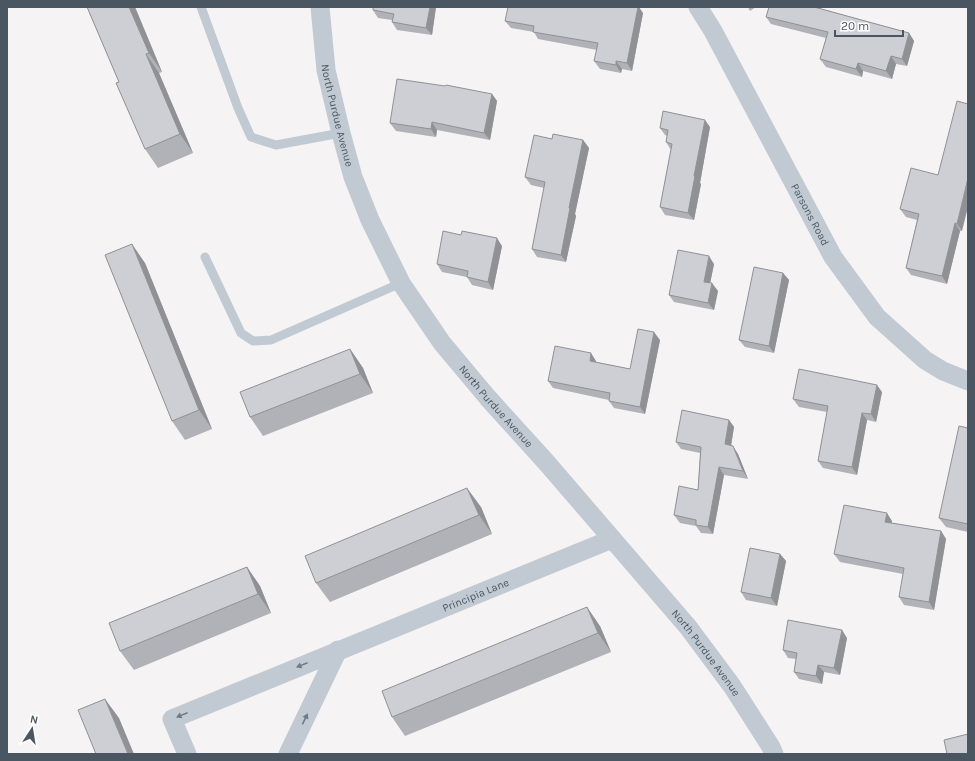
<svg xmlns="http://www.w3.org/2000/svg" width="975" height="761" viewBox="0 0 975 761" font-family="Karla,sans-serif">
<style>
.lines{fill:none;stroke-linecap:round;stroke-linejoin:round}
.service{stroke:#c1cad2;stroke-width:9}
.minor{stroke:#c1cad2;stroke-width:19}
.wall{fill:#b0b2b7}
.shaded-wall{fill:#909195}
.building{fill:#cdcfd5;stroke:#909195}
.oneway{fill:#6e7983}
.labels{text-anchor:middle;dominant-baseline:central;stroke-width:3.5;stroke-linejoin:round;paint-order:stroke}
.street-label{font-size:11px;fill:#4a5661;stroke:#fff}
</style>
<rect width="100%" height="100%" fill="#f5f3f3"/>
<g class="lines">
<path class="service" d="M 201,7 L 238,108 L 251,137 L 276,145 L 341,133
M 205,257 L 241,333 L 253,341 L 271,340 L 401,283"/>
<g class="minor">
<path id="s1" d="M 320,7 L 326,70 L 341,133 L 353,177 L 370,220 L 401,283 L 442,343 L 488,398 L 546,462 L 688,627 L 732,686 L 771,747 L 774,754"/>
<path id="s2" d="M 698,7 L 713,31 L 833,257 L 877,317 L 925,360 L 943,371 L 968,381"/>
<path id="s3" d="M 187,754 L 172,719 L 612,539"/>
<path d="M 288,754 L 338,650"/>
</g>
</g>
<path class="wall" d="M 87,7 L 135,7 L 162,72 L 159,73 L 193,153 L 158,168 L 145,149 L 119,82 Z
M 436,7 L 432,35 L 397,30 L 392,22 L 392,20 L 378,18 L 373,10 Z
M 748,7 L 756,7 L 750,11 Z
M 769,7 L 819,7 L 819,8 L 909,33 L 914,41 L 907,66 L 896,64 L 892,79 L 863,71 L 862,77 L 826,67 L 820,59 L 826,38 L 771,24 L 766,17 Z
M 643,13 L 632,71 L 622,69 L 621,73 L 600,69 L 594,61 L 597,50 L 538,39 L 534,32 L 511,28 L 505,21 Z
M 492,94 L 497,101 L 490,140 L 437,130 L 436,137 L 396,131 L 390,123 Z
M 710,127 L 700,183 L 701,184 L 694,220 L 665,215 L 660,207 L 671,150 L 666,142 L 667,136 L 665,135 L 660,128 Z
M 552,139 L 583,140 L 589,148 L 575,214 L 576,216 L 566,262 L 537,257 L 532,249 L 544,188 L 531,185 L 525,177 Z
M 938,175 L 962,231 L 960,231 L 947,284 L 911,275 L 906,268 L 917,220 L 906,217 L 900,209 Z
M 502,246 L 493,290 L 472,285 L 467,277 L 442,272 L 437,264 Z
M 145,263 L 212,429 L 185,440 L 172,421 Z
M 714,264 L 710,283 L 718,291 L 714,310 L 674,302 L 669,295 Z
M 783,273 L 789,280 L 774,353 L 745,347 L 739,340 Z
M 660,340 L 645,414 L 614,408 L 609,401 L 609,400 L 553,388 L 548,381 L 596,361 L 596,362 L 630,369 Z
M 350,349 L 363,368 L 373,393 L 263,436 L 250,417 Z
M 882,392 L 876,422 L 867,420 L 857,475 L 823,468 L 818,461 L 827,412 L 799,407 L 793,399 Z
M 729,420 L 734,427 L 731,446 L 738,454 L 748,479 L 724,475 L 713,534 L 701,533 L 696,526 L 680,523 L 674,515 L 698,490 L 700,453 L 681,449 L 676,442 Z
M 968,428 L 968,532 L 946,527 L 939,518 Z
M 481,507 L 492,534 L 330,602 L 316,583 Z
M 892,521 L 892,523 L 941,531 L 946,539 L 934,610 L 904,605 L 899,597 L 903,574 L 840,562 L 834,554 Z
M 780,554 L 786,561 L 777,606 L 746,600 L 741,592 Z
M 247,567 L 260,586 L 271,613 L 134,670 L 120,651 Z
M 600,626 L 611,652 L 405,736 L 392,717 Z
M 847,638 L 840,675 L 824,672 L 822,684 L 799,679 L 794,672 L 796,659 L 788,658 L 783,650 Z"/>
<path class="shaded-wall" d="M 129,7 L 135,7 L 162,72 L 149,53 Z
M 430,7 L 436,7 L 432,35 L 426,28 Z
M 638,7 L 639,7 L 643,13 L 632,71 L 627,63 Z
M 909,33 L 914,41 L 907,66 L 902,59 Z
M 146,54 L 159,73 L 193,153 L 180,134 Z
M 891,56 L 896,64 L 892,79 L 886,71 Z
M 616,61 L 622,69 L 621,73 L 616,65 Z
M 858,63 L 863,71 L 862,77 L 856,69 Z
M 492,94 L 497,101 L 490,140 L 484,133 Z
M 705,120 L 710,127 L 700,183 L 701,184 L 694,220 L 688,213 L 694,176 Z
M 432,122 L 437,130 L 436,137 L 431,129 Z
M 583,140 L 589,148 L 575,214 L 576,216 L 566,262 L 561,255 L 569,208 Z
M 968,178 L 968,207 L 962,231 L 957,224 Z
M 955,223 L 960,231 L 947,284 L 942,276 Z
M 497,238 L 502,246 L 493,290 L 488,282 Z
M 132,244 L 145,263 L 212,429 L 199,410 Z
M 709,256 L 714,264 L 709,289 L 704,282 Z
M 783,273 L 789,280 L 774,353 L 769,346 Z
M 712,283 L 718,291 L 714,310 L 708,303 Z
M 654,332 L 660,340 L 645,414 L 640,407 Z
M 350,349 L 363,368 L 373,393 L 360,374 Z
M 591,353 L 596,361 L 595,369 L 590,361 Z
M 877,385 L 882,392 L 876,422 L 871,414 Z
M 862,413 L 867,420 L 857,475 L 852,467 Z
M 729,420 L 734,427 L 730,452 L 725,444 Z
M 733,446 L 738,454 L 748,479 L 743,471 Z
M 719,467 L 724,475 L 713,534 L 708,527 Z
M 467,488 L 481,507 L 492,534 L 479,515 Z
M 887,513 L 892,521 L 890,530 L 885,522 Z
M 941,531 L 946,539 L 934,610 L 929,602 Z
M 780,554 L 786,561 L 777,606 L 771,598 Z
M 247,567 L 260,586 L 271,613 L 258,594 Z
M 587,607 L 600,626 L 611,652 L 598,633 Z
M 842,630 L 847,638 L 840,675 L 834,668 Z
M 818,665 L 824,672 L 822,684 L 816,676 Z
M 105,699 L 119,718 L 134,754 L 128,754 Z"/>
<path class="building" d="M 87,7 L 129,7 L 149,53 L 146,54 L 180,134 L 145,149 L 116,83 L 119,82 Z
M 373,7 L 430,7 L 426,28 L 392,22 L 394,14 L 373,10 Z
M 508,7 L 638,7 L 627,63 L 616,61 L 616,65 L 594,61 L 598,43 L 533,32 L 534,26 L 505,21 Z
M 769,7 L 814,7 L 909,33 L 902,59 L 891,56 L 886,71 L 858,63 L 856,69 L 820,59 L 828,32 L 766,17 Z
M 397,79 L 445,86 L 446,85 L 492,94 L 484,133 L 432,122 L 431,129 L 390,123 Z
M 957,101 L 968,104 L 968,178 L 957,224 L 955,223 L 942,276 L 906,268 L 919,214 L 900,209 L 911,168 L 938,175 Z
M 663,111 L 705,120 L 694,176 L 695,176 L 688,213 L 660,207 L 672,144 L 666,142 L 668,130 L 660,128 Z
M 553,134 L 583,140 L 569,208 L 570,208 L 561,255 L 532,249 L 545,182 L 525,177 L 534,135 L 552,139 Z
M 443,231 L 461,235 L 462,231 L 497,238 L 488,282 L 467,277 L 468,271 L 437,264 Z
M 132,244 L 199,410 L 172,421 L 105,255 Z
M 678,250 L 709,256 L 704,282 L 712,283 L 708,303 L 669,295 Z
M 754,267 L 783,273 L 769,346 L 739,340 Z
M 638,329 L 654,332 L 640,407 L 609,401 L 610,393 L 548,381 L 555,346 L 591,353 L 590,361 L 630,369 Z
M 350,349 L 360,374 L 250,417 L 240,392 Z
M 799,369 L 877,385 L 871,414 L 862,413 L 852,467 L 818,461 L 828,406 L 793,399 Z
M 682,410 L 729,420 L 725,444 L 733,446 L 743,471 L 719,467 L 708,527 L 696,525 L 696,520 L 674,515 L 679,486 L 698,490 L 701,447 L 676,442 Z
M 959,426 L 968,428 L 968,524 L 939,518 Z
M 467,488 L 479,515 L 316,583 L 305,556 Z
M 844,505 L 887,513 L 885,522 L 941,531 L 929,602 L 899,597 L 904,568 L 834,554 Z
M 750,548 L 780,554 L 771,598 L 741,592 Z
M 247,567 L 258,594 L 120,651 L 109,623 Z
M 587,607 L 598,633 L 392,717 L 382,691 Z
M 788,620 L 842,630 L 834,668 L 818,665 L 816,676 L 794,672 L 797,653 L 783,650 Z
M 105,699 L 128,754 L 96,754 L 78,710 Z
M 968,734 L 968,754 L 947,754 L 944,740 Z"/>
<defs><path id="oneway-solid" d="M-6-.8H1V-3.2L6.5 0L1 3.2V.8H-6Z"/></defs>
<g class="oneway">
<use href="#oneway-solid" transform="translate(302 665) rotate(158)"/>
<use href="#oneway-solid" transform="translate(182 715) rotate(158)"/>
<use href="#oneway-solid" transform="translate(305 719) rotate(-64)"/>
</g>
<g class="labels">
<g class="street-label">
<text stroke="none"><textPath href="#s1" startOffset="110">North Purdue Avenue</textPath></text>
<text stroke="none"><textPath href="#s2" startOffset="236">Parsons Road</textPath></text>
<text stroke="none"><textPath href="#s1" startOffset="446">North Purdue Avenue</textPath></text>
<text stroke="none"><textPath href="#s3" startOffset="366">Principia Lane</textPath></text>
<text stroke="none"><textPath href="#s1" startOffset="770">North Purdue Avenue</textPath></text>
</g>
</g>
<rect width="975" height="761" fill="none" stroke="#4a5661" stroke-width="16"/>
<g transform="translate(32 729) rotate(12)" stroke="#ffffff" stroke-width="3" paint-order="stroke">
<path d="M0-3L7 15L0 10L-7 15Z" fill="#4a5661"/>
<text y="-6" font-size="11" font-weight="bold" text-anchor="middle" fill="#4a5661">N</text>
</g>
<path d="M835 30v6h68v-6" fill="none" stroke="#4a5661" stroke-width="2"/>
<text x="841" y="30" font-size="12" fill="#4a5661" stroke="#ffffff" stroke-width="3" paint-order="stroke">20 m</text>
</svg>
